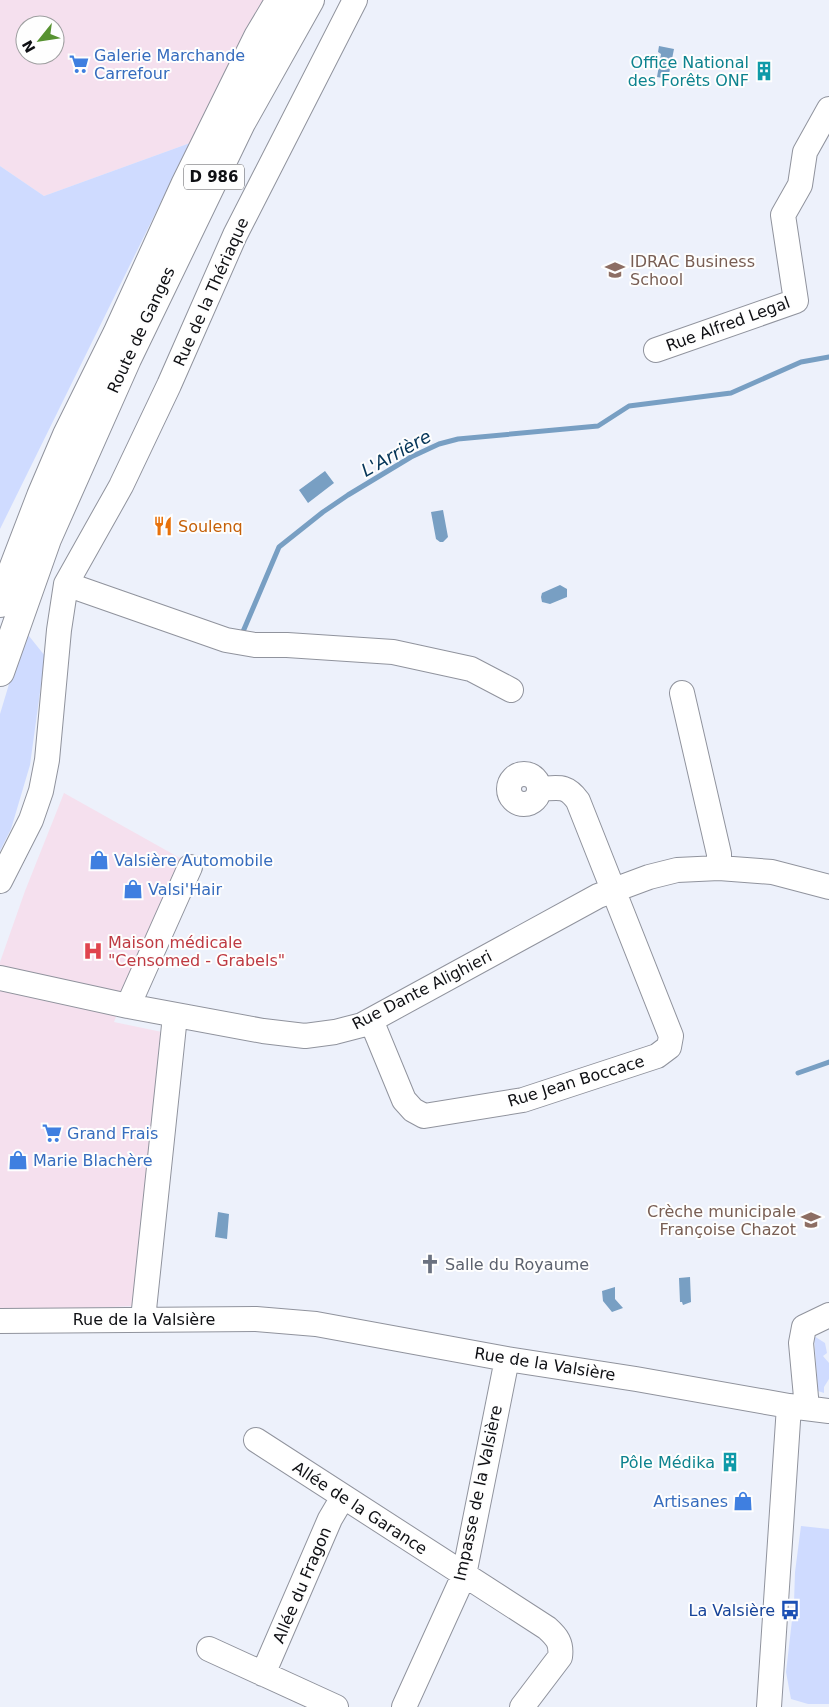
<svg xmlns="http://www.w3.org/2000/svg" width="829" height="1707" viewBox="0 0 829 1707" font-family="'DejaVu Sans',sans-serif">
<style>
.commercial{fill:#f5e0ee;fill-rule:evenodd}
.green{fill:#cfdbff}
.water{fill:#789fc3}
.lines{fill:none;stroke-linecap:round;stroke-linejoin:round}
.stream{stroke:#789fc3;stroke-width:5}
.minor-casing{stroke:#90939d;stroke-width:26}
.major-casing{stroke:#90939d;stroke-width:30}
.minor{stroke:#fff;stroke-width:24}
.major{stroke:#fff;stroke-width:28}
.labels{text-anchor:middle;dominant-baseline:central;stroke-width:4;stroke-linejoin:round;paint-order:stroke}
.shield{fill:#fefefe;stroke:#57575a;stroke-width:1}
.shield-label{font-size:15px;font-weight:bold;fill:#0f1014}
.shop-label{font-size:16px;fill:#366cbe;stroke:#fefefe;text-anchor:start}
.culture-label{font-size:16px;fill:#0d838f;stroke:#fefefe;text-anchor:end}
.education-label{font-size:16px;fill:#785e54;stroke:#fefefe;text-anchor:start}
.street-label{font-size:16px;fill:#0f1014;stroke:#fefefe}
.food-label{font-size:16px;fill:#c56008;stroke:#fefefe;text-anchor:start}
.health-label{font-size:16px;fill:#be3a42;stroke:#fefefe;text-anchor:start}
.worship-label{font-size:16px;fill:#5b616d;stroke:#fefefe;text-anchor:start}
.transit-label{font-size:16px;fill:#164399;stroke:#fefefe;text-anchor:end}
.water-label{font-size:18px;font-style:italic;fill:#053558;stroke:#fefefe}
</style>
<rect width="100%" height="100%" fill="#edf1fb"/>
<path class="commercial" d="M 0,0 L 272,0 L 190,143 L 44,196 L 0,166 ZM 25,25 L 55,25 L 55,55 L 25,55 Z
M 64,793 L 187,862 L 127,989 L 114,1022 L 162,1032 L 135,1306 L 0,1312 L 0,962 L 25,891 Z"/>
<path class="green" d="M 190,143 L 0,529 L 0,166 L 44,196 Z
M 25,631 L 45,656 L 30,765 L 11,829 L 0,851 L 0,714 Z
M 814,1336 L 825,1343 L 827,1353 L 823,1356 L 829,1363 L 829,1379 L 824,1387 L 824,1393 L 818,1391 Z
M 801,1526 L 829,1529 L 829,1704 L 808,1704 L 791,1699 L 786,1672 L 794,1603 L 795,1572 Z"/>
<path class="water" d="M 659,46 L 674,49 L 668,79 L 657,77 L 661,54 L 658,52 Z
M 325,471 L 334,483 L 308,503 L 299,490 Z
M 443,510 L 448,537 L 443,542 L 440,542 L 436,539 L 431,512 Z
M 560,585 L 567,589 L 567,597 L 550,604 L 542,602 L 541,597 L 542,593 Z
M 218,1212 L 229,1214 L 227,1239 L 215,1237 Z
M 690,1277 L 691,1302 L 683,1305 L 682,1302 L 680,1302 L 679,1278 Z
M 615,1287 L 615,1299 L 623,1308 L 612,1312 L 603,1301 L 602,1291 Z"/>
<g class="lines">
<path class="stream" d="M 241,634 L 242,634 L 279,547 L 323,512 L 348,495 L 411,457 L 439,444 L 458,439 L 598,426 L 629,406 L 731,393 L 801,362 L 829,357
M 798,1073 L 829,1062"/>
<defs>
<path id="minor" d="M 656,350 L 796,301 L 783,215 L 800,185 L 805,152 L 829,109
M 66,584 L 226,640 L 255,645 L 287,645 L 393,652 L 471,669 L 511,690
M 682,693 L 719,854 L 719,868
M509 789a15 15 0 1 1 30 0a15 15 0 1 1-30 0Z
M 0,881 L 31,820 L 41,791 L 47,760 L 59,630 L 66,584 L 121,486 L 169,385 L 235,235 L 355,0
M 0,978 L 128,1006 L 263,1031 L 305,1036 L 335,1032 L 362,1025 L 598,896 L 649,877 L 677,870 L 719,868 L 772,872 L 829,887
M 128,1006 L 190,867
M 371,1020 L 404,1100 L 413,1110 L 424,1116 L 523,1100 L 657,1056 L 669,1047 L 671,1036 L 578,801 C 566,784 558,788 539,789
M 143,1319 L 175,1016
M 0,1321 L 256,1319 L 316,1324 L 507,1359 L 636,1379 L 789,1406 L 829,1411
M 807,1408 L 801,1343 L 804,1327 L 829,1315
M 256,1440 L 547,1628 C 557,1637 562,1643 560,1657 L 522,1707
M 209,1649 L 336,1707
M 263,1674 L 330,1519 L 343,1497
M 404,1707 L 464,1575 L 507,1359
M 769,1707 L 789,1406"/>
<path id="major" d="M 0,603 L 41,496 L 67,435 L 117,334 L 185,185 L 258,37 L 280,0
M 0,672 L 47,539 L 127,359 L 241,123 L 310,0"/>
</defs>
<use href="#minor" class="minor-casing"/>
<use href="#major" class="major-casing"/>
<use href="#minor" class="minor"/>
<use href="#major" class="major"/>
</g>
<defs>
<symbol id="supermarket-bare" viewBox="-9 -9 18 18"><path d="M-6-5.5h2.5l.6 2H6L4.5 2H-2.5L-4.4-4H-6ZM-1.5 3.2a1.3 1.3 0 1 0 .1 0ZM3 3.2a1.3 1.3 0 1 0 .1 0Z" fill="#3f7fe0" stroke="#fefefe" stroke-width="2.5" paint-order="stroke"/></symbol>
<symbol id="building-bare" viewBox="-9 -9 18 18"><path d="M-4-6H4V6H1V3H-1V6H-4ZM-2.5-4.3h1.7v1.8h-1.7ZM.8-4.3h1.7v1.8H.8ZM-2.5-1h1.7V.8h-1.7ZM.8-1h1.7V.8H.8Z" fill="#0f9aa8" stroke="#fefefe" stroke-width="2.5" paint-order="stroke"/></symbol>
<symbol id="university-bare" viewBox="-9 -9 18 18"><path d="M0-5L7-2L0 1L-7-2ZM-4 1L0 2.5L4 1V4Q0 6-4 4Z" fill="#8d6e63" stroke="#fefefe" stroke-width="2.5" paint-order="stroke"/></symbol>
<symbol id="restaurant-bare" viewBox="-9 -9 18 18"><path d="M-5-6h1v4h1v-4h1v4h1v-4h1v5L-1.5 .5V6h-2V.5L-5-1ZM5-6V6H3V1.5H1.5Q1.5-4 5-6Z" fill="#e8710a" stroke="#fefefe" stroke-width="2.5" paint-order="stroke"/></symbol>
<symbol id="shop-bare" viewBox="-9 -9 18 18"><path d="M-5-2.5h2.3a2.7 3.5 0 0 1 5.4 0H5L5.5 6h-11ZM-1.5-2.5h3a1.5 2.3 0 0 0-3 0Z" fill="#3f7fe0" stroke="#fefefe" stroke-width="2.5" paint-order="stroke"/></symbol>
<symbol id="hospital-bare" viewBox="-9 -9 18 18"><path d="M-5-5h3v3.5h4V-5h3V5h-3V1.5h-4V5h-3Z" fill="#e0444e" stroke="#fefefe" stroke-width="2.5" paint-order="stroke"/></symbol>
<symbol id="school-bare" viewBox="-9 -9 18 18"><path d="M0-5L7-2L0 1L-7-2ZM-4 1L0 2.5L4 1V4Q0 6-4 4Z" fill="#8d6e63" stroke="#fefefe" stroke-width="2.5" paint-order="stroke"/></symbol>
<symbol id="church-bare" viewBox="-9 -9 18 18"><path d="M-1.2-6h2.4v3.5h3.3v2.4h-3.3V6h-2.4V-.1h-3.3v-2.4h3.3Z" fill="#6b7280" stroke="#fefefe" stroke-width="2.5" paint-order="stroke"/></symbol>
<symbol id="bus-bare" viewBox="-9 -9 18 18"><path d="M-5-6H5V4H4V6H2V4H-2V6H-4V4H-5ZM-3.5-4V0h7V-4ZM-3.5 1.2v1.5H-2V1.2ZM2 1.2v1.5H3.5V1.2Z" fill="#1a4fb4" stroke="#fefefe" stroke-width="2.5" paint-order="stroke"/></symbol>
</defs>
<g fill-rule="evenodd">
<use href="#supermarket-bare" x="65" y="50" width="28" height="28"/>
<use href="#building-bare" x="750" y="57" width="28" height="28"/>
<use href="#university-bare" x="601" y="256" width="28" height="28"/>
<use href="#restaurant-bare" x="149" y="512" width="28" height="28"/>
<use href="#shop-bare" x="85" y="846" width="28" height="28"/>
<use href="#shop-bare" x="119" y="875" width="28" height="28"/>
<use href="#hospital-bare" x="79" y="937" width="28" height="28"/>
<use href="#supermarket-bare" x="38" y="1119" width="28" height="28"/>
<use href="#shop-bare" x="4" y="1146" width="28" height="28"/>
<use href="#school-bare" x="797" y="1206" width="28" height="28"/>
<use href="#church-bare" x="416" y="1250" width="28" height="28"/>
<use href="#building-bare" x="716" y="1448" width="28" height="28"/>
<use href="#shop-bare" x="729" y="1487" width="28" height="28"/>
<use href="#bus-bare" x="776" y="1596" width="28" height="28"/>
</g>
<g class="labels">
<rect class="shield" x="184" y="164.5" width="60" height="25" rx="4"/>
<g class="shield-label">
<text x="214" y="177">D 986</text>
</g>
<g class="shop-label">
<text x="94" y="55">Galerie Marchande<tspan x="94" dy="18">Carrefour</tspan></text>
<text x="114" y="860">Valsière Automobile</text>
<text x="148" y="889">Valsi'Hair</text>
<text x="67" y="1133">Grand Frais</text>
<text x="33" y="1160">Marie Blachère</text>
<text x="728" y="1501" text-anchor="end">Artisanes</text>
</g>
<g class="culture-label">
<text x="749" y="62">Office National<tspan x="749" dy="18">des Forêts ONF</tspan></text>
<text x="715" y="1462">Pôle Médika</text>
</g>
<g class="education-label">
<text x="630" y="261">IDRAC Business<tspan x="630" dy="18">School</tspan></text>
<text x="796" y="1211" text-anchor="end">Crèche municipale<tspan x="796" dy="18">Françoise Chazot</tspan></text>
</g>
<g class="street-label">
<text transform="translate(211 292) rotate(-66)">Rue de la Thériaque</text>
<text transform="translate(728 324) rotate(-20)">Rue Alfred Legal</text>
<text transform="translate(141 330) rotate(-65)">Route de Ganges</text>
<text transform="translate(422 990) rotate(-27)">Rue Dante Alighieri</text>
<text transform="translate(576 1081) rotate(-17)">Rue Jean Boccace</text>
<text x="144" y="1319">Rue de la Valsière</text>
<text transform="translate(545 1364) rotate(9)">Rue de la Valsière</text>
<text transform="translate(478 1493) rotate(-78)">Impasse de la Valsière</text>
<text transform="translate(360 1508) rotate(33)">Allée de la Garance</text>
<text transform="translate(302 1585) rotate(-67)">Allée du Fragon</text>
</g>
<g class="food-label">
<text x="178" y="526">Soulenq</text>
</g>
<g class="health-label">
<text x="108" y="942">Maison médicale<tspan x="108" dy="18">"Censomed - Grabels"</tspan></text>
</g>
<g class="worship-label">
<text x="445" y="1264">Salle du Royaume</text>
</g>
<g class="transit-label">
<text x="775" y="1610">La Valsière</text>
</g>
<g class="water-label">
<text transform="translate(396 453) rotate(-29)">L'Arrière</text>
</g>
</g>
<g transform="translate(40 40) rotate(240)"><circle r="24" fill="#fefefe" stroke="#9e9fa0"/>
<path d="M0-4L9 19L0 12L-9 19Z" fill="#579231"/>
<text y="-8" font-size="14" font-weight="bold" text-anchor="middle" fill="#0f1014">N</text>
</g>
</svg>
